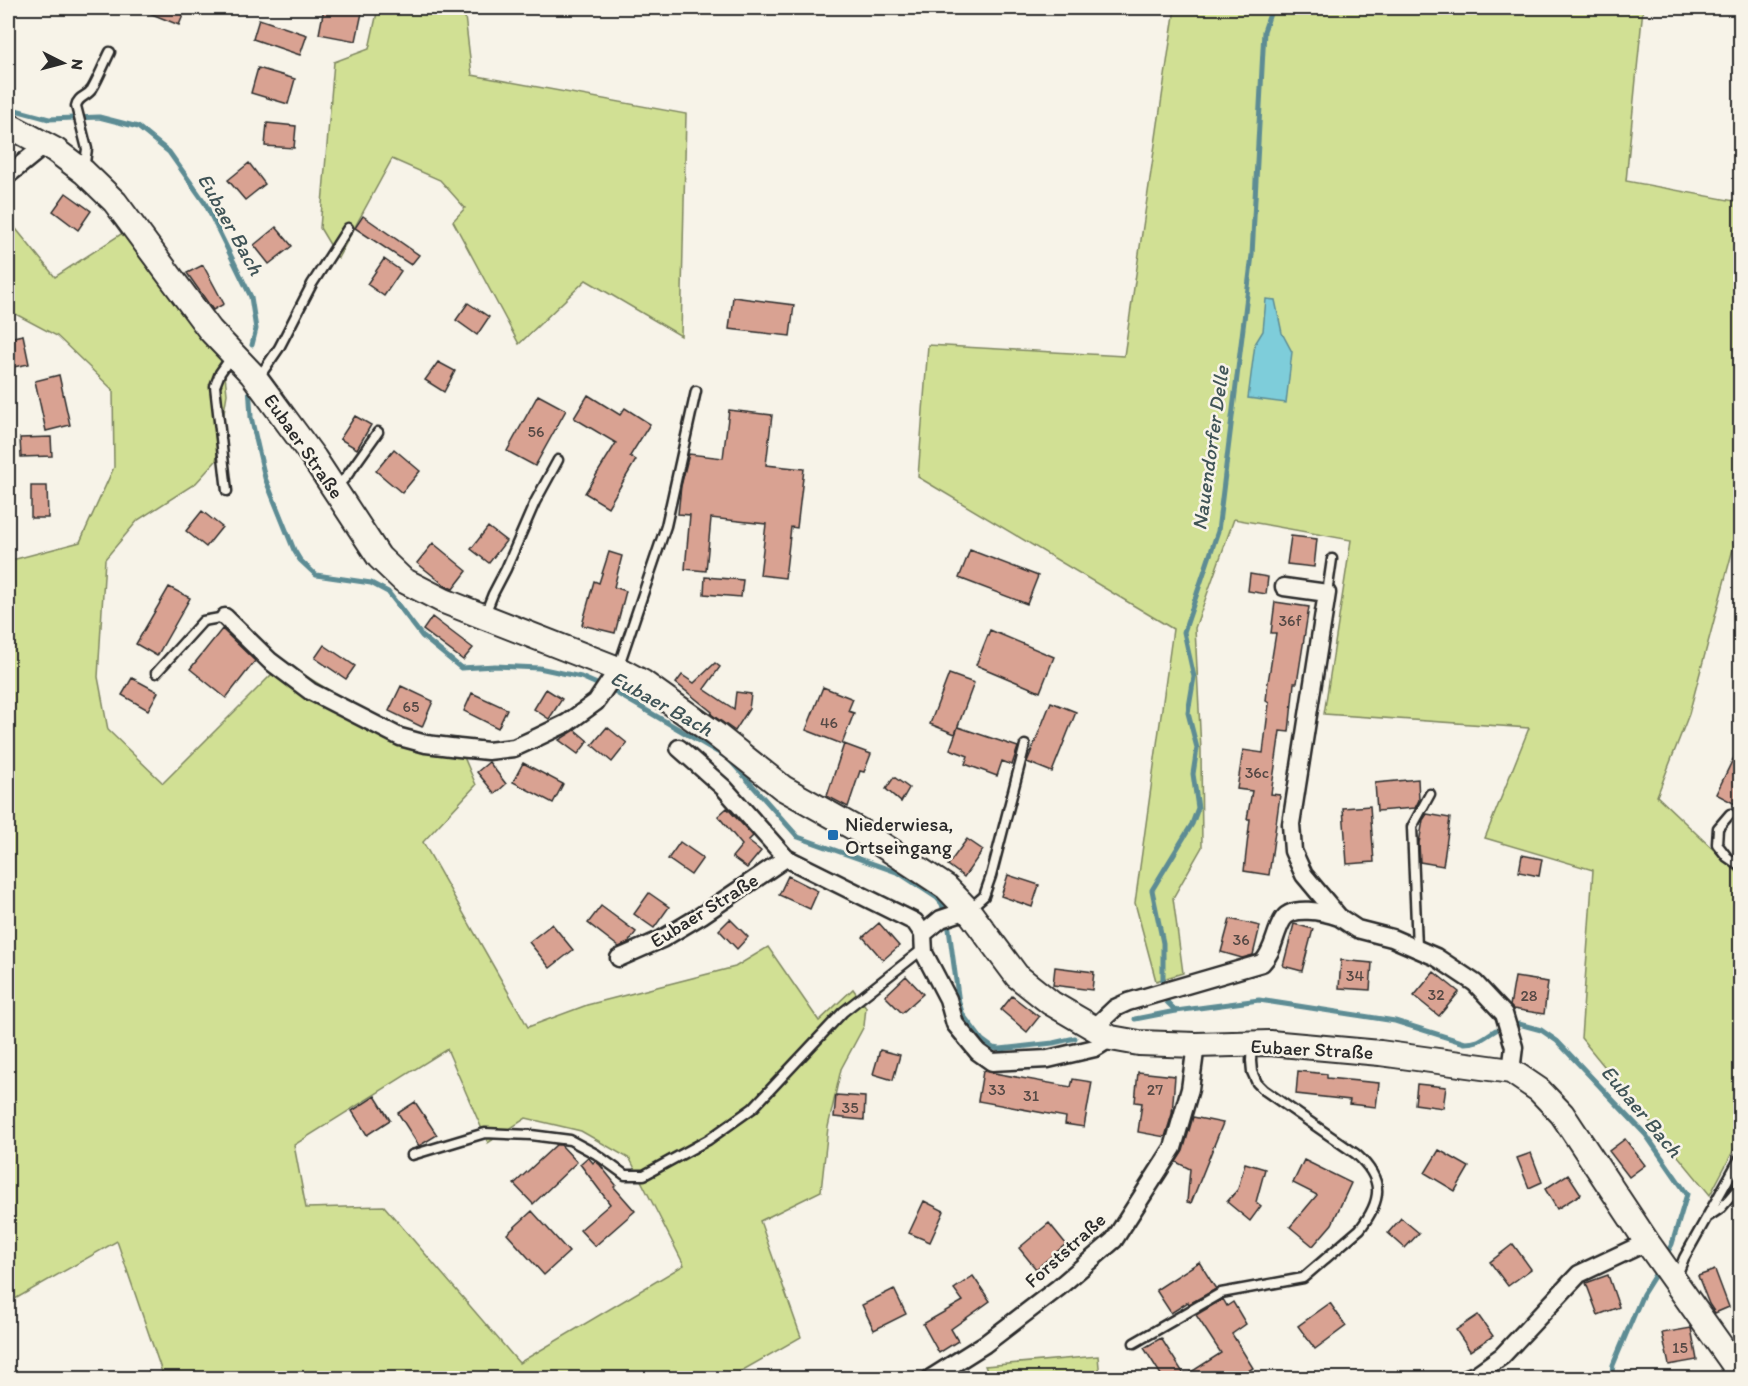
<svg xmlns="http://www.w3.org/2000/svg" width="1748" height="1386" viewBox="0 0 1748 1386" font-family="Itim,sans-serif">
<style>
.green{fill:#d1e094;stroke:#7e8660;stroke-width:1.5;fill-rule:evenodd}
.water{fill:#7ecdda;stroke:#5d8c94;stroke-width:1.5}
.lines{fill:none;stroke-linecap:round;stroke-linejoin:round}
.stream{stroke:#5d8c94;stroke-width:5}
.building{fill:#d9a292;stroke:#2b2b2b;stroke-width:1.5}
.lane-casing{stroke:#2b2b2b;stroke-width:13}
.street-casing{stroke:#2b2b2b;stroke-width:21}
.secondary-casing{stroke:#2b2b2b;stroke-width:28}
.lane{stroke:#f7f3e8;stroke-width:8}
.street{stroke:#f7f3e8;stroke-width:16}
.secondary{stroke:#f7f3e8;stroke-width:24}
.poi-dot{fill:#1f6fb2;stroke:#f7f3e8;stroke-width:2}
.labels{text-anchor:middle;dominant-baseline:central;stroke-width:5;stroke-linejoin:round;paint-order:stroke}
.number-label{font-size:16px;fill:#564945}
.street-label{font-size:20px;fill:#2b2b2b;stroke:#f7f3e8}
.poi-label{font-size:20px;fill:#2b2b2b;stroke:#f7f3e8;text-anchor:start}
.water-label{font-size:21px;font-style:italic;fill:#405457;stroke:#f7f3e8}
</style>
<rect width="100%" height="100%" fill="#f7f3e8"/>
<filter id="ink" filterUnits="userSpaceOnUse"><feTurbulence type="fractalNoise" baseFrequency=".0167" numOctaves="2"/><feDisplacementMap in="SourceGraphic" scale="12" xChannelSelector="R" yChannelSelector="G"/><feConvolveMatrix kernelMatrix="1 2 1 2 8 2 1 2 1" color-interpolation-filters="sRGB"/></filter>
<g filter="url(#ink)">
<path class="green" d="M 378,8 L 464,8 L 472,75 L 686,114 L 681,336 L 586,280 L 519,344 L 453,221 L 465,208 L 440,180 L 392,159 L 338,258 L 320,228 L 334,62 L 369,49 Z
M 1175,8 L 1643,8 L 1626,181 L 1740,202 L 1740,543 L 1733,549 L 1689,714 L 1657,796 L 1740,875 L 1740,1138 L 1710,1195 L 1581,1038 L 1593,870 L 1485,838 L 1529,728 L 1324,714 L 1351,540 L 1234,519 L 1195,628 L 1201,750 L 1202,847 L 1173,898 L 1183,973 L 1156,981 L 1135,903 L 1173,629 L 918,477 L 928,345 L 1124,356 Z
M 8,219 L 55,277 L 141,221 L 220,329 L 227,394 L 216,461 L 196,483 L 138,520 L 105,559 L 98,677 L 108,730 L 163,783 L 284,662 C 327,690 373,718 421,735 C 433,739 446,740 458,743 L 476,785 L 423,842 L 528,1027 L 587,1005 L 735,967 L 768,947 L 819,1021 L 853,989 L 866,1007 L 864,1026 L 841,1069 L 828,1127 L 821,1191 L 760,1221 L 801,1337 L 729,1378 L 164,1378 L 117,1241 L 8,1303 L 8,561 L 80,542 L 114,467 L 113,390 L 57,336 L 8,310 ZM 447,1049 L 488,1143 L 526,1118 L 581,1131 L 630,1159 L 684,1265 L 519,1363 L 384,1206 L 306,1208 L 294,1145 Z
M 1098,1356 L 1100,1378 L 990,1378 L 985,1366 Z"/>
<path class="water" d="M 1266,299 L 1275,300 L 1282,333 L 1292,352 L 1286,403 L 1248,398 L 1255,344 L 1263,331 Z"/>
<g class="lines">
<path class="stream" d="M 8,108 L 49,119 L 99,117 L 138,127 L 169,152 L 205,203 L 251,297 L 256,329 L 252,345
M 249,385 L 251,417 L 265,478 L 294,550 L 300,560 L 316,575 L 371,583 L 388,592 L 422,636 L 461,668 L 495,666 L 539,668 L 581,677 L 613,691 L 728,758 L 798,837 L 899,873 L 937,898 L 942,904 L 949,929 L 959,1003 L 963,1015 L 982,1040 L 993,1048 L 1000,1049 L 1053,1043 L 1075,1038
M 1163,983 L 1163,943 L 1152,890 L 1192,824 L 1198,808 L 1193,774 L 1197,748 L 1188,713 L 1194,677 L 1184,632 L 1218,531 L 1252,255 L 1264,31 L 1272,8
M 1167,1002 L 1176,1011
M 1135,1019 L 1176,1011 L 1259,1000 L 1395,1021 L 1465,1043 C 1480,1043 1484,1037 1496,1030
M 1519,1024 L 1541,1030 L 1557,1041 L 1646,1135 L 1687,1194 L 1672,1244 L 1665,1257
M 1617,1378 L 1612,1372 L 1613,1365 L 1643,1294 L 1658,1270"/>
</g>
<path class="building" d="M 137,8 L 186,8 L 179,25 Z
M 324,8 L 363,8 L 356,41 L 319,34 Z
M 259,19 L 307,35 L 300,55 L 253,39 Z
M 258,68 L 295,79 L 288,104 L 251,93 Z
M 267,123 L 296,126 L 294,148 L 265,146 Z
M 249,163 L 265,184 L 245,200 L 228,180 Z
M 66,193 L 91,211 L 78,230 L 53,211 Z
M 363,216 L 419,255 L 411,265 L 355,228 Z
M 276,227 L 292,246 L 269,264 L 254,245 Z
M 384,259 L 401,271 L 384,296 L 367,284 Z
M 203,265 L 224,304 L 213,310 L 187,273 Z
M 733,297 L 794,305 L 790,336 L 729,329 Z
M 468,303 L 489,317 L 477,335 L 456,320 Z
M 23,335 L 29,364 L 8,368 L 8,338 Z
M 438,362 L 455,371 L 444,392 L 425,380 Z
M 59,375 L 70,425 L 46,431 L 35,381 Z
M 538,395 L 566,410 L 535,466 L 507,451 Z
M 588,395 L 620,415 L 625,408 L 650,424 L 630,456 L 636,460 L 608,507 L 585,493 L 616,443 L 574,418 Z
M 729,410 L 772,415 L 766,465 L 804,469 L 797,528 L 791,527 L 785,578 L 760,575 L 766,524 L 711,518 L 706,571 L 685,569 L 690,515 L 678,514 L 681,486 L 689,454 L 723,458 Z
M 355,416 L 371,425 L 357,449 L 340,439 Z
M 51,437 L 52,456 L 21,457 L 20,438 Z
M 394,449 L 420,471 L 402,493 L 376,471 Z
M 31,486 L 47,486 L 48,518 L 31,518 Z
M 202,511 L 222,527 L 206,547 L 186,531 Z
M 488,527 L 506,541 L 489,563 L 471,549 Z
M 1291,536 L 1317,539 L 1314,567 L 1287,564 Z
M 433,543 L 467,571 L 453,589 L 446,586 L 417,563 Z
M 970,550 L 1038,576 L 1027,604 L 959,578 Z
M 609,552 L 622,556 L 614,587 L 626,591 L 615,633 L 582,625 L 594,581 L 599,583 Z
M 1250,574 L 1268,577 L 1266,594 L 1248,591 Z
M 705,577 L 743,580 L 741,597 L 704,594 Z
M 169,587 L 190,598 L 157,656 L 136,644 Z
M 1275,602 L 1309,607 L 1297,683 L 1294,683 L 1289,732 L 1280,731 L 1271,794 L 1280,795 L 1269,875 L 1244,871 L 1250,819 L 1247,819 L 1252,791 L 1237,789 L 1243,750 L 1263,753 L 1269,703 L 1266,701 L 1268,682 L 1276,633 L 1271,633 Z
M 432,617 L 473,648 L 463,660 L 423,630 Z
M 222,629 L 255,661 L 226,698 L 190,669 Z
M 990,630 L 1054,657 L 1040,692 L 976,665 Z
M 324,645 L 355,666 L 346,679 L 315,658 Z
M 715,663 L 720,667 L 704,689 L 734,709 L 736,692 L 751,694 L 749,709 L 735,731 L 711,714 L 712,712 L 676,683 L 682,675 L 694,683 Z
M 949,674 L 974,683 L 955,734 L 930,724 Z
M 132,678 L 158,692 L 148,710 L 122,695 Z
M 401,686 L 433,701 L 422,727 L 389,711 Z
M 823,687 L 853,699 L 848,711 L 854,713 L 842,744 L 806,730 Z
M 546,689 L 562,699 L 549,719 L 534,709 Z
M 472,693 L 507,709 L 498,728 L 464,711 Z
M 1051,702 L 1076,712 L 1052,772 L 1027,762 Z
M 607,727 L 627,743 L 612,762 L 592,745 Z
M 958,727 L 1018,747 L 1012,765 L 1002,761 L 997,776 L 965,764 L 968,756 L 950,749 Z
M 575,730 L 588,741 L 578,754 L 559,740 Z
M 844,744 L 871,754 L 864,772 L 860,771 L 848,807 L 827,796 Z
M 1740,745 L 1740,793 L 1735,804 L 1716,794 Z
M 489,762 L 506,784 L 495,794 L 477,772 Z
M 523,763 L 563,784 L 553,803 L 513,782 Z
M 894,777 L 909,788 L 901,802 L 886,789 Z
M 1418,779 L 1419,800 L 1415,808 L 1377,811 L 1375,783 Z
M 1370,806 L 1374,862 L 1347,864 L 1343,808 Z
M 727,808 L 753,836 L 748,841 L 761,851 L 747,868 L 732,857 L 742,845 L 718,816 Z
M 1427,814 L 1450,818 L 1443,866 L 1420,862 L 1419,843 L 1423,820 Z
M 967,839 L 983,850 L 964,877 L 948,865 Z
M 680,842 L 703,858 L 691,875 L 668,859 Z
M 1522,855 L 1542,859 L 1539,876 L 1519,872 Z
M 1008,875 L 1039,885 L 1032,907 L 1001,896 Z
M 788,876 L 818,891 L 810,909 L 779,895 Z
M 649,893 L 669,907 L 654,928 L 634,914 Z
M 601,906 L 636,932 L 628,943 L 619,947 L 588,923 Z
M 730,919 L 748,937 L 737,949 L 719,930 Z
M 1230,919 L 1260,926 L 1253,955 L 1242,958 L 1221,952 Z
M 879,923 L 899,946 L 883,960 L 863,937 Z
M 552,924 L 573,950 L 550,968 L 529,942 Z
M 1294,924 L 1313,929 L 1302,971 L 1283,966 Z
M 1341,960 L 1372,963 L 1370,990 L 1339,988 Z
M 1055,967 L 1094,972 L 1092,990 L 1053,985 Z
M 1434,972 L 1459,992 L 1439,1016 L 1414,996 Z
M 906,976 L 923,994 L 902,1013 L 885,996 Z
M 1515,977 L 1548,982 L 1544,1014 L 1513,1009 L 1510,1006 Z
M 1012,996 L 1039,1017 L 1027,1032 L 1001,1010 Z
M 880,1050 L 900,1055 L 893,1080 L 873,1074 Z
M 983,1071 L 1071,1087 L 1073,1079 L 1092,1082 L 1084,1127 L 1065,1124 L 1066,1117 L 978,1101 Z
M 1298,1071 L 1327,1074 L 1327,1078 L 1379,1083 L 1376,1107 L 1349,1104 L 1350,1100 L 1296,1094 Z
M 1138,1072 L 1175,1076 L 1172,1114 L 1165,1137 L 1138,1132 L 1142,1103 L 1135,1102 Z
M 1417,1084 L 1446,1087 L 1443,1108 L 1415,1104 Z
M 836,1095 L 865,1097 L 864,1120 L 834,1117 Z
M 375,1096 L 390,1120 L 367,1135 L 352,1111 Z
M 415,1102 L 437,1135 L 419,1146 L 398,1113 Z
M 1193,1117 L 1223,1123 L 1191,1203 L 1187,1202 L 1190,1169 L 1176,1162 L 1183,1151 Z
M 1625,1139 L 1645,1165 L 1629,1177 L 1609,1151 Z
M 556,1145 L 561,1145 L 577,1162 L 533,1204 L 514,1184 Z
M 1439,1150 L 1469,1167 L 1455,1191 L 1425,1173 Z
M 1531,1153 L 1542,1182 L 1529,1188 L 1517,1158 Z
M 588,1157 L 593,1163 L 595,1161 L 600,1165 L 616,1185 L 614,1187 L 635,1211 L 595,1246 L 580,1230 L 610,1204 L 580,1164 Z
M 1304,1160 L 1351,1183 L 1332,1224 L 1313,1246 L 1290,1227 L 1317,1195 L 1293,1183 Z
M 1245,1163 L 1265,1169 L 1256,1202 L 1261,1206 L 1250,1221 L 1227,1202 L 1238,1189 Z
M 1568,1174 L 1581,1194 L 1557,1209 L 1545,1189 Z
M 924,1201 L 944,1211 L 930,1242 L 909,1233 Z
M 532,1211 L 569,1252 L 544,1275 L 507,1234 Z
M 1401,1218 L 1419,1233 L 1405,1248 L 1388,1233 Z
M 1049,1223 L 1066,1244 L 1036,1269 L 1019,1248 Z
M 1513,1244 L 1531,1269 L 1508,1286 L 1490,1262 Z
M 1199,1262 L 1216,1289 L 1189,1304 L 1188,1302 L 1171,1313 L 1156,1290 Z
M 1715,1270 L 1729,1307 L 1715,1313 L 1709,1304 L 1698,1276 Z
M 1608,1275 L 1619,1307 L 1598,1315 L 1586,1283 Z
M 973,1276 L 990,1301 L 951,1329 L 958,1341 L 939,1353 L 923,1324 L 963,1301 L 954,1289 Z
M 894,1289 L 906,1314 L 874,1330 L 862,1305 Z
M 1223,1299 L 1227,1306 L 1233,1302 L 1246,1324 L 1232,1334 L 1253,1368 L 1237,1378 L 1163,1378 L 1144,1348 L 1161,1338 L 1185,1376 L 1221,1353 L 1196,1315 Z
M 1330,1303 L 1346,1326 L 1315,1349 L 1298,1326 Z
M 1478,1315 L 1493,1336 L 1470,1351 L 1456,1330 Z
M 1691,1328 L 1697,1360 L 1669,1365 L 1662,1333 Z"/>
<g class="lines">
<defs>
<path id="lane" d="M 84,169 L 87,149 L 76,106 C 78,96 87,97 92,89 C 99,77 104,64 110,52
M 259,377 L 279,348 L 312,284 L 348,228
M 335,488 L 346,477 L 378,432
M 227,491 L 215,386 L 220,373 L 232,356
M 1327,593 L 1332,559
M 485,614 L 493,594 L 506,569 L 535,502 L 558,460
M 618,668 L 666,526 L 696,391
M 156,673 L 203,621 L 225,617
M 1730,814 L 1718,828 L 1717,844 L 1727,857 L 1740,866
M 969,909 L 984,896 L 991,876 L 1025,745
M 1417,947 L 1412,827 L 1430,794
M 412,1155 L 485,1133 L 531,1135 L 570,1140 L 596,1154 L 625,1175 L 644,1175 L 708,1140 L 753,1108 L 843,1012 L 923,949
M 1709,1216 L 1721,1208 L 1740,1186
M 1677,1276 L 1684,1258 L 1740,1158
M 1134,1343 L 1221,1293 L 1303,1278 L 1360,1229 C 1382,1200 1385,1180 1356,1154 L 1264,1090 L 1257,1083 L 1252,1072 L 1251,1061 L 1252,1044"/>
<path id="street" d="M 8,175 L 45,145
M 1284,587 L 1327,593 L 1291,824 L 1293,851 L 1304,875 L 1339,917 L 1357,929 L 1392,938 L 1436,957 L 1475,983 L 1504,1014 L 1514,1047 L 1511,1071
M 225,617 L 270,661 L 310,691 L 400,737 L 426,744 L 459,748 L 488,751 L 514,748 L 538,737 L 567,723 L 596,702 L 618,669
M 679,748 L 724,788 L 786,858 L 915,922 L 923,934 L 924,953 L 948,999 L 955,1024 L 978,1052 L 992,1062 L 1048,1059 L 1095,1048 L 1111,1038
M 923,934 L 941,919 L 968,910
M 619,958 L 662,939 L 702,915 L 786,858
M 1094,1028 L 1115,1008 L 1128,1002 L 1262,963 C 1274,951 1274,935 1282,921 C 1290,904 1325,912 1339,917
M 931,1378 L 985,1344 L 1058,1288 L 1114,1240 L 1173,1148 L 1190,1089 L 1196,1045
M 1467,1378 L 1477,1374 L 1502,1356 L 1579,1274 L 1647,1242"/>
<path id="secondary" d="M 8,125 L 55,150 L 84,172 L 115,202 L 210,330 L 252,374 L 314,458 L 379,557 L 403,580 L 444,601 L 618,669 L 642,682 L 715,734 L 783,788 L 867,835 L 946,887 L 968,910 L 1017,976 L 1051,1003 L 1111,1038 L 1139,1043 L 1196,1045 L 1270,1043 L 1380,1053 L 1511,1071 L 1539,1090 L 1562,1114 L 1647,1242 L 1740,1373"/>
</defs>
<use href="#lane" class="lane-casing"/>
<use href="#street" class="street-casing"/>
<use href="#secondary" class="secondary-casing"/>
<use href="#lane" class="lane"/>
<use href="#street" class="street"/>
<use href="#secondary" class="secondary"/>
</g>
</g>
<rect class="poi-dot" x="827" y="829" width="12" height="12" rx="3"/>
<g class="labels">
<g class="number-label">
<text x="536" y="431">56</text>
<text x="1290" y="620">36f</text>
<text x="411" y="706">65</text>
<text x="829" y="722">46</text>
<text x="1257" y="772">36c</text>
<text x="1241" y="939">36</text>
<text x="1355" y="975">34</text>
<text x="1436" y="994">32</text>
<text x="1529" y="995">28</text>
<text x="997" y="1089">33</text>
<text x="1155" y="1089">27</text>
<text x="1031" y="1095">31</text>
<text x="850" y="1107">35</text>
<text x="1680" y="1347">15</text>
</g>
<g class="street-label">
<text transform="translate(304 446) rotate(55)">Eubaer Straße</text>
<text transform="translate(704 910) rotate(-32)">Eubaer Straße</text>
<text transform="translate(1312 1049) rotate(3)">Eubaer Straße</text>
<text transform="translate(1065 1250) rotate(-42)">Forststraße</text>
</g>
<g class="poi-label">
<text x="845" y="824">Niederwiesa,<tspan x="845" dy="23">Ortseingang</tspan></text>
</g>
<g class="water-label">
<text transform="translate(231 224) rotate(61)">Eubaer Bach</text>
<text transform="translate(1210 448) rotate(-82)">Nauendorfer Delle</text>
<text transform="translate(662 703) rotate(29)">Eubaer Bach</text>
<text transform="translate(1642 1111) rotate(50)">Eubaer Bach</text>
</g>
</g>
<rect width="1748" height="1386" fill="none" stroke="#f7f3e8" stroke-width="30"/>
<rect x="15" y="15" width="1718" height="1356" fill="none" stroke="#2b2b2b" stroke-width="2" filter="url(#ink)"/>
<g transform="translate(63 63) rotate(96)" stroke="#f7f3e8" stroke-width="4.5" paint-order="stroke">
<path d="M0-4.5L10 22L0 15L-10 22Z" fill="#2b2b2b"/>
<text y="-9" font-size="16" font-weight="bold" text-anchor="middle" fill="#2b2b2b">N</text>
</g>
</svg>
